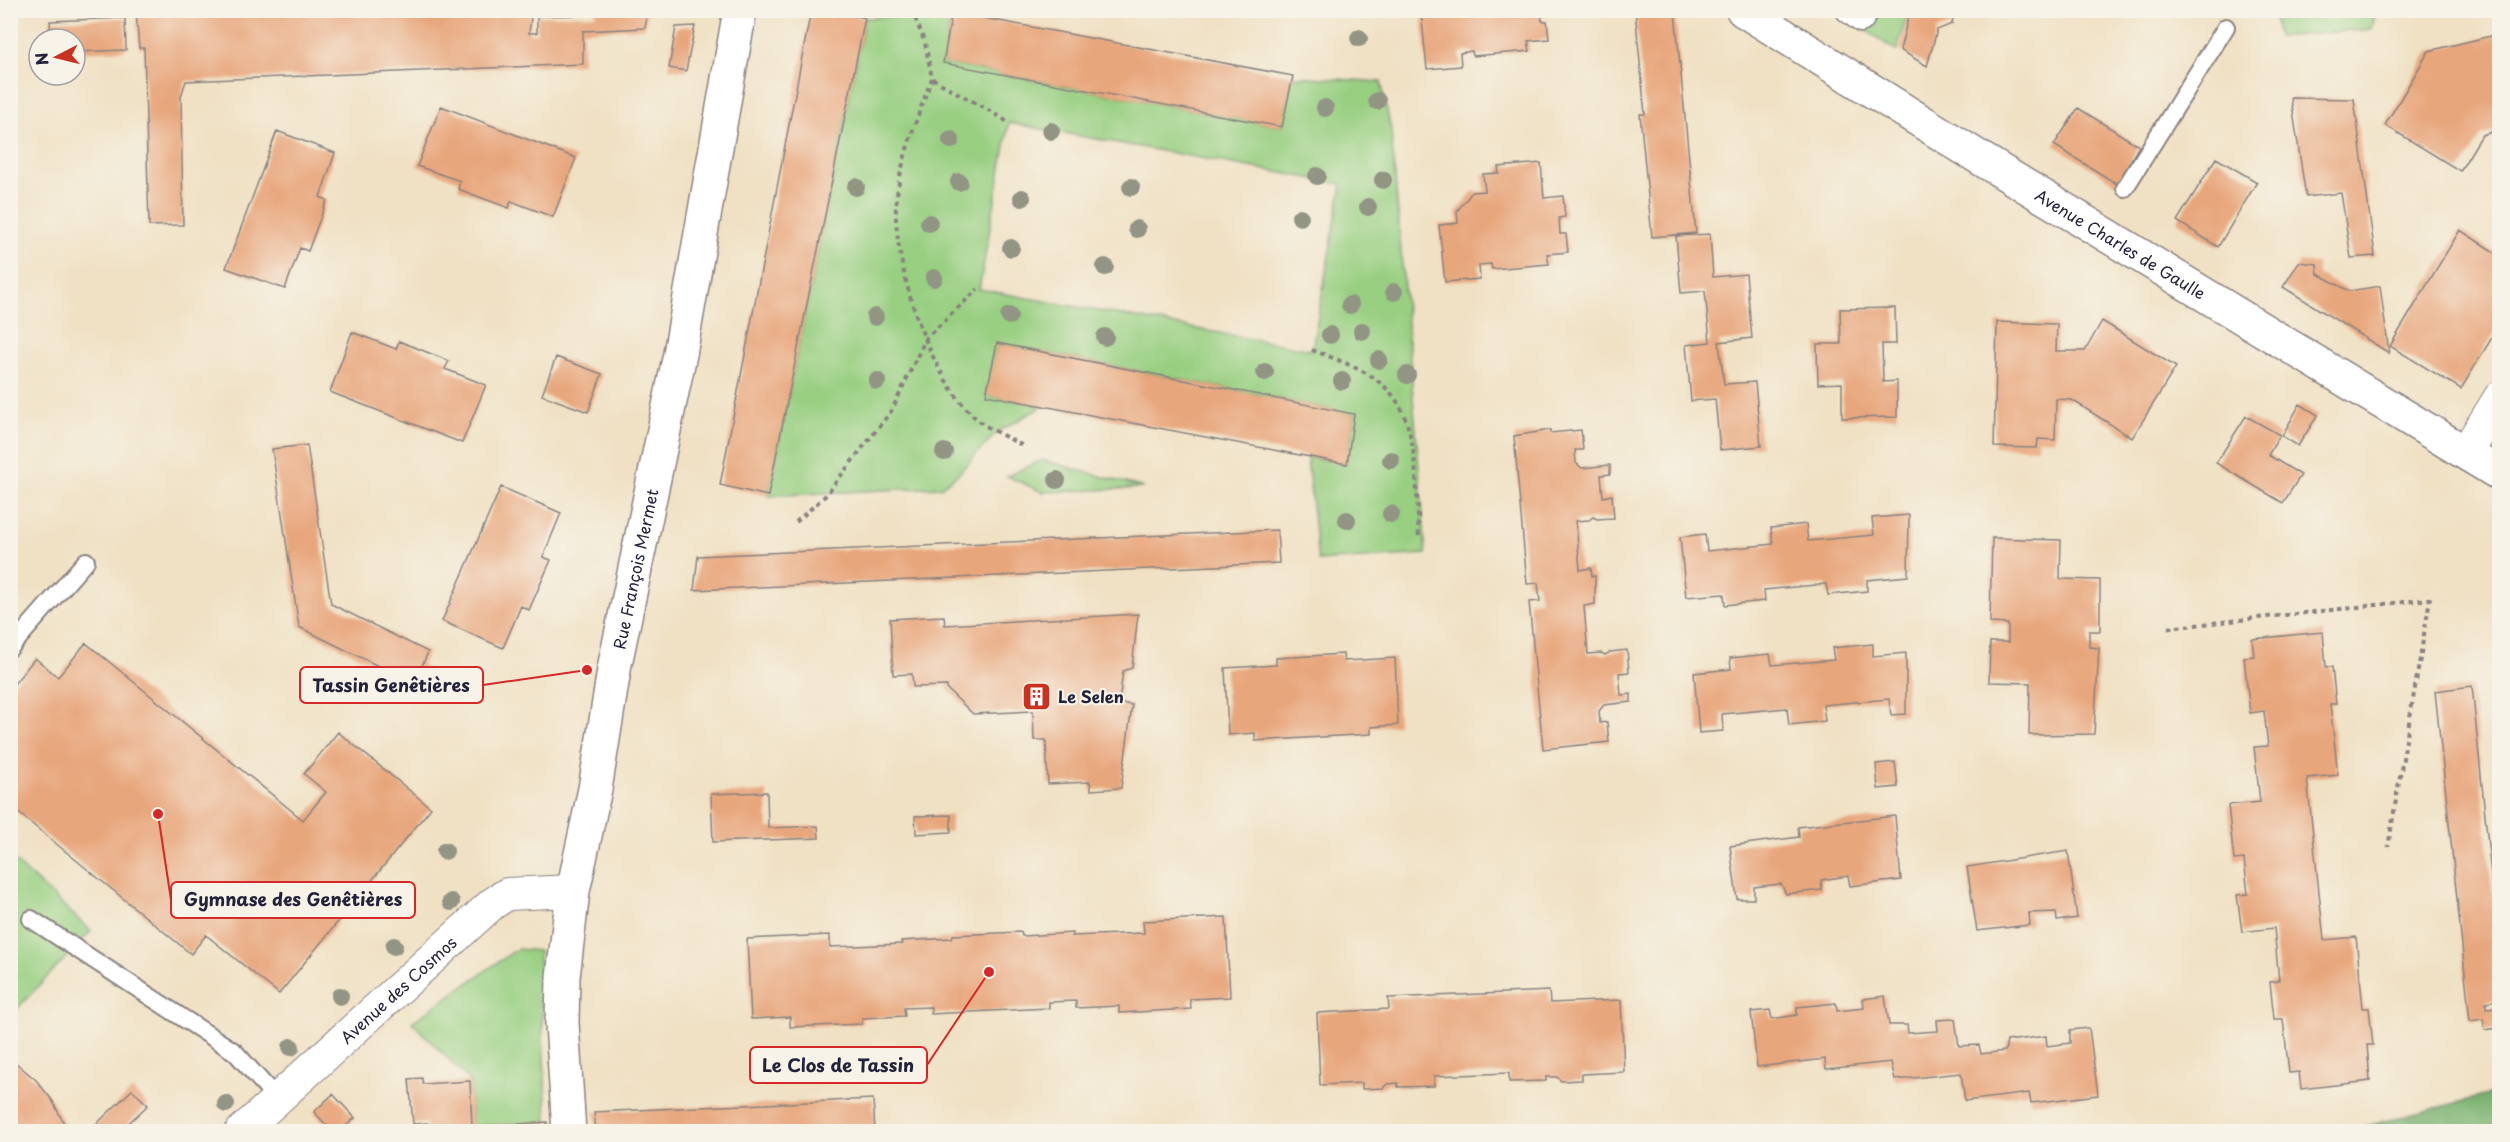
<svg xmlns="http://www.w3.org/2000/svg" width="2510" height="1142" viewBox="0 0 2510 1142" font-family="'Playpen Sans',sans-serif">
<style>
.green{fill:#98cf81;stroke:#5d785e;stroke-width:1.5;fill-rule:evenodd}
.forest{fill:#7ab26f;stroke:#4e6a55;stroke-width:1.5}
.building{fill:#e8a67c}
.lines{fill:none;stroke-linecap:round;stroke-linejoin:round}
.service-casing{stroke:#898280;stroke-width:20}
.pedestrian-casing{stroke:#898280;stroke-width:27}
.minor-casing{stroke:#898280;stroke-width:34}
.secondary-casing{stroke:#898280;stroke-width:36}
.primary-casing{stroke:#898280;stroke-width:36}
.path{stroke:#898280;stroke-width:4;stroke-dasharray:4.5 4.5;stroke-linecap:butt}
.service{stroke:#fff;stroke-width:16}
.pedestrian{stroke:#fff;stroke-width:24}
.minor{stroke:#fff;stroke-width:32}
.secondary{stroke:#fff;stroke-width:33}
.primary{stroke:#fff;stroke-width:33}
.tree{fill:#929584}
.labels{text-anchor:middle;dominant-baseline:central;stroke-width:4.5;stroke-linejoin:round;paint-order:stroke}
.street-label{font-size:16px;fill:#22223b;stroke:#f7f3e8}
.poi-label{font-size:16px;font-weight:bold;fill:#22223b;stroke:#f7f3e8;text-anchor:start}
.leader{fill:none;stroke:#d62828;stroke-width:2}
.callout-dot{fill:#d62828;stroke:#f7f3e8;stroke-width:2}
.callout{fill:#f7f3e8;stroke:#d62828;stroke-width:2}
.callout-label{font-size:18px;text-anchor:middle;font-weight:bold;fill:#22223b}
</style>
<rect width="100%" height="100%" fill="#f7f3e8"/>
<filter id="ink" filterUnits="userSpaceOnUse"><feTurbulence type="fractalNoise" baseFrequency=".0167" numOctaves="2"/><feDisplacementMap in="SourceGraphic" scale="12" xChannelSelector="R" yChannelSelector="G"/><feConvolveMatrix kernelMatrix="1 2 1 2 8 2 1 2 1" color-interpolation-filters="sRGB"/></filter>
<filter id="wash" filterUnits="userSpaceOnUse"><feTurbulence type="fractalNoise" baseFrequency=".008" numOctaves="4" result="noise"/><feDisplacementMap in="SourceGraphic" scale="24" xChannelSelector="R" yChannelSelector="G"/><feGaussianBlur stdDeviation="1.35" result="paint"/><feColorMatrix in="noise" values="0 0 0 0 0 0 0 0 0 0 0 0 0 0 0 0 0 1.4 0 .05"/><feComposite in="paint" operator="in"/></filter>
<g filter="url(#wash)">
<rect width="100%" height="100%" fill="#f0e1c4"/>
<path class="green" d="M 1869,11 L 1908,11 L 1897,51 L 1861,27 Z
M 2273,11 L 2273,10 L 2376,11 L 2372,29 L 2278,37 Z
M 952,12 L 943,63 L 1282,127 L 1293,76 L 1381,82 L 1391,130 L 1426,554 L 1318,561 L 1307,457 L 1347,464 L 1354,414 L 997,343 L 986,395 L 1043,406 L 997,432 L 958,474 L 940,487 L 768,496 L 865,18 ZM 1009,123 L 1342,184 L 1312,350 L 979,289 Z
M 1042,460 L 1144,488 L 1042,492 L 1007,476 Z
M 10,857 L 91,931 L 11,1015 L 10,1015 Z
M 517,949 L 539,951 L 547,1122 L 472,1127 L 470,1081 L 412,1022 Z"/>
<path class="forest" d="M 2499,1092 L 2499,1131 L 2347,1131 Z"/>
<g id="blocks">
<path class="building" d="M 173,10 L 532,10 L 529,33 L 537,33 L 537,16 L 595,15 L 596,10 L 648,10 L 645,28 L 583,31 L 583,64 L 186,81 L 181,96 L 183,225 L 149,226 L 144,48 L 139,48 L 136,12 Z
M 811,10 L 829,10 L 865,18 L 768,496 L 720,485 Z
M 1541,10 L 1542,21 L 1547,21 L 1549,39 L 1528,41 L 1530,51 L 1473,56 L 1472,51 L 1460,53 L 1461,66 L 1427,69 L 1421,11 Z
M 1635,10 L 1675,12 L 1696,233 L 1652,237 L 1640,114 L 1645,114 Z
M 1910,10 L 1955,10 L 1952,24 L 1937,30 L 1927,66 L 1900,50 Z
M 952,12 L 1293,76 L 1282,127 L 943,63 Z
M 125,18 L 126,50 L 75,52 L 75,39 L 51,39 L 50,21 Z
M 695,26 L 686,71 L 669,68 L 676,27 Z
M 2499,34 L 2499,130 L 2482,135 L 2460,171 L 2385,125 L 2429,51 Z
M 2291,98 L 2354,99 L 2375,256 L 2351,258 L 2341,193 L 2306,197 Z
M 441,106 L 576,158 L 553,217 L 511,201 L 509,208 L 458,189 L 460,181 L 417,166 Z
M 2078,108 L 2139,146 L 2117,184 L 2054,145 Z
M 277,131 L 335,153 L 320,197 L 327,200 L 308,251 L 300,248 L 285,289 L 226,268 Z
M 2216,158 L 2257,182 L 2218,247 L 2177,221 Z
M 1541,163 L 1544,198 L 1563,196 L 1565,217 L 1559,218 L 1560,234 L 1566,234 L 1568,252 L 1547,254 L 1549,264 L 1492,269 L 1491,264 L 1479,265 L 1480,279 L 1445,282 L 1439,225 L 1458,223 L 1457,211 L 1472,192 L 1485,191 L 1483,174 L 1499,173 L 1498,167 Z
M 2460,230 L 2499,255 L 2499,326 L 2461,389 L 2390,346 Z
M 1710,234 L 1713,277 L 1746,274 L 1752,338 L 1719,342 L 1724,384 L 1755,382 L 1761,446 L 1720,450 L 1715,399 L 1691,401 L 1686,345 L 1710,342 L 1705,291 L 1681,293 L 1676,236 Z
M 2299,262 L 2317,264 L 2318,274 L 2349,291 L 2380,286 L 2389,353 L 2283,287 Z
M 1895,308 L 1896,344 L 1882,344 L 1883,382 L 1897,381 L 1897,417 L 1842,418 L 1842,383 L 1818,384 L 1817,344 L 1841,344 L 1840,309 Z
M 2102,321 L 2176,367 L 2132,438 L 2072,400 L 2056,399 L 2055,440 L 2038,439 L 2037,448 L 1994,447 L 1997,322 L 2057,324 L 2056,351 L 2085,351 Z
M 352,332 L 396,349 L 399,341 L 449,361 L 445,369 L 486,385 L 462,443 L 330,392 Z
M 997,343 L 1354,414 L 1347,464 L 986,395 Z
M 556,357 L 602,374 L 588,412 L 542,395 Z
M 2300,404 L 2318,415 L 2298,446 L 2282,436 Z
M 2246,416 L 2280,435 L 2268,455 L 2301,475 L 2283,503 L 2216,463 Z
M 1550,430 L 1550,433 L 1581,430 L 1583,450 L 1575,450 L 1576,463 L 1582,468 L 1610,465 L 1610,474 L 1601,475 L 1603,497 L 1612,495 L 1614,518 L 1597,519 L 1593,517 L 1589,520 L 1576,521 L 1580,570 L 1591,568 L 1592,576 L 1595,576 L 1595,604 L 1584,606 L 1588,654 L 1601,653 L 1605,655 L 1610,652 L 1627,650 L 1629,672 L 1619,673 L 1621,695 L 1631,694 L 1631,702 L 1604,705 L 1599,711 L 1600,723 L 1607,722 L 1609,742 L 1543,749 L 1529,602 L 1540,601 L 1538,583 L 1527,584 L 1514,436 Z
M 307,445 L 331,604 L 428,652 L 422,666 L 443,677 L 435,694 L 299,627 L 272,449 Z
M 501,487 L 561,513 L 543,557 L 551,560 L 529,610 L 521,606 L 503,648 L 442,621 Z
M 1909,515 L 1908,576 L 1867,580 L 1867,591 L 1828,595 L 1826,584 L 1764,590 L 1765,601 L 1725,605 L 1724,594 L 1686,597 L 1680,537 L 1705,534 L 1707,551 L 1773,544 L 1771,528 L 1806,524 L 1808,541 L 1874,535 L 1872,518 Z
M 1277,530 L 1279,563 L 694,590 L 698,556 Z
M 1992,538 L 2061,540 L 2060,579 L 2100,580 L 2100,631 L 2089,631 L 2089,647 L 2099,648 L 2094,734 L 2029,735 L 2030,683 L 1989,682 L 1990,642 L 2008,642 L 2008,624 L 1990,623 Z
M 1138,614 L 1132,668 L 1123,671 L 1119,703 L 1132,705 L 1121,788 L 1091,790 L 1090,782 L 1048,784 L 1046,740 L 1034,740 L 1033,711 L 973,714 L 947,689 L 947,686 L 913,687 L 912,674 L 893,675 L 890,619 L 944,616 L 945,625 Z
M 2323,632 L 2326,667 L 2332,667 L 2336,704 L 2330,704 L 2338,775 L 2307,778 L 2324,940 L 2356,937 L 2363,1008 L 2369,1008 L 2373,1045 L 2367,1045 L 2370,1081 L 2301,1089 L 2299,1072 L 2289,1073 L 2283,1019 L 2274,1019 L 2270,982 L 2279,981 L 2274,928 L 2242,932 L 2237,895 L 2248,894 L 2244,859 L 2234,860 L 2228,805 L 2260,802 L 2254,747 L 2268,746 L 2264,711 L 2250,713 L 2244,657 L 2254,656 L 2252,639 Z
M 86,643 L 303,820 L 326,792 L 304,774 L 338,732 L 431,808 L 279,994 L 206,935 L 191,954 L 10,806 L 10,689 L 35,658 L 58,677 Z
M 1873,644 L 1873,656 L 1906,653 L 1906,714 L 1891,715 L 1889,699 L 1823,705 L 1825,721 L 1789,725 L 1787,708 L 1722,714 L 1723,731 L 1699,733 L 1694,673 L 1731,669 L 1730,658 L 1770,654 L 1772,665 L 1834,660 L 1832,648 Z
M 1343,654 L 1344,661 L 1395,658 L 1398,725 L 1371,727 L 1371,734 L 1255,741 L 1255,733 L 1228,735 L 1225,668 L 1276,665 L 1276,658 Z
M 2472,686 L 2499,954 L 2499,1000 L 2486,1002 L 2486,1008 L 2499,1007 L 2499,1028 L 2485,1030 L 2483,1019 L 2470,1021 L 2435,691 Z
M 1895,762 L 1898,787 L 1878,789 L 1876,764 Z
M 767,792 L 768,828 L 818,826 L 819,838 L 713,842 L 711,794 Z
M 951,815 L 951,832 L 916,834 L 915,816 Z
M 1895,816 L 1901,880 L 1850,886 L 1848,876 L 1821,880 L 1822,890 L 1786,894 L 1781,884 L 1754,887 L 1754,899 L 1737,899 L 1730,846 L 1799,837 L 1798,827 Z
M 2068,851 L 2077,918 L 2057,921 L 2056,912 L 2029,913 L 2030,925 L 1977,931 L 1967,867 Z
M 1226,917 L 1230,997 L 1190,999 L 1191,1009 L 1119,1013 L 1119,1006 L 1076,1008 L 1076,1001 L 1049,1002 L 1049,1008 L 931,1014 L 931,1007 L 904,1008 L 905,1016 L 862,1018 L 862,1024 L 790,1027 L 790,1017 L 751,1019 L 747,939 L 830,935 L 830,947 L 902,944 L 901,941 L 952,938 L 953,935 L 1021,932 L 1022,936 L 1073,933 L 1072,936 L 1144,933 L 1143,921 Z
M 1549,991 L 1550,1003 L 1621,1000 L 1624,1072 L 1582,1074 L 1582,1080 L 1561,1081 L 1557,1077 L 1546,1077 L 1546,1081 L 1509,1082 L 1509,1073 L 1434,1076 L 1434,1086 L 1398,1087 L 1398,1083 L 1387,1084 L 1383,1088 L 1362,1089 L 1362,1083 L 1320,1085 L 1317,1013 L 1389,1009 L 1388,998 Z
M 1885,996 L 1889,1025 L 1907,1025 L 1908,1033 L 1938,1031 L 1937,1020 L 1955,1019 L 1959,1046 L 1979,1045 L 1981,1054 L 2005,1051 L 2007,1041 L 2046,1036 L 2047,1046 L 2070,1043 L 2070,1030 L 2089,1028 L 2098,1095 L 2031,1103 L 2029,1093 L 1965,1101 L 1961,1073 L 1895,1080 L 1891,1062 L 1826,1069 L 1825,1059 L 1757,1067 L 1751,1012 L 1770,1010 L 1772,1019 L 1797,1015 L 1797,1007 L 1836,1003 L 1837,1011 L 1864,1008 L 1863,999 Z
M 10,1058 L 36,1080 L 52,1100 L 68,1131 L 10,1131 Z
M 422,1078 L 423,1084 L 470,1081 L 472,1127 L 547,1122 L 547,1131 L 411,1131 L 416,1128 L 426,1127 L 427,1123 L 413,1124 L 409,1079 Z
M 132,1090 L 148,1105 L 120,1131 L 89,1131 Z
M 333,1094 L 355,1118 L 340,1131 L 332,1131 L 314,1112 Z
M 873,1099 L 875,1131 L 596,1131 L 594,1112 Z"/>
</g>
</g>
<g filter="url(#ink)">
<use href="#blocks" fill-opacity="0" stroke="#898280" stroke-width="1.5"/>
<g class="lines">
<defs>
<path id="service" d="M 2125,188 L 2226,27
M 10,648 L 86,561
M 31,919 L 235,1052 L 276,1098"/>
<path id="pedestrian" d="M 1848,10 L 1861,20 L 1867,10"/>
<g id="minor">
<path d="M 2466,452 L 2500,397"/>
<path id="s1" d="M 241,1132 L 492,904 L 507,894 L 573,891"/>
</g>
<g id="secondary">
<path id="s2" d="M 569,1132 L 562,1023 L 563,977 L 573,891 L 595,789 L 615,664 L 680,354 L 740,10"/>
</g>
<g id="primary">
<path id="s3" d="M 1743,10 L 1983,160 L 2500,474"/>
</g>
</defs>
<use href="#service" class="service-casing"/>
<use href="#pedestrian" class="pedestrian-casing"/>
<use href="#minor" class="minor-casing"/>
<use href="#secondary" class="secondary-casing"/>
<use href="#primary" class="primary-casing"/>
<path class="path" d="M 912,10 L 925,43 L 932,78 C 957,94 984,106 1009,123
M 932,78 C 917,118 894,175 896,218 C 899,281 931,380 979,421 C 992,431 1009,438 1023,446
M 1312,350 C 1338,360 1369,370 1389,391 C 1420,423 1416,496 1419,538
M 796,522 L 825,496 L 892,410 L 926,338 L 978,289
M 2168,628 L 2430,599 L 2388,847"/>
<use href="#service" class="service"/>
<use href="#pedestrian" class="pedestrian"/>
<use href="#minor" class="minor"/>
<use href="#secondary" class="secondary"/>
<use href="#primary" class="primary"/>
</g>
<g class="tree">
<circle cx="1359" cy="38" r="9"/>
<circle cx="1377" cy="101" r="9"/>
<circle cx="1325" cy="108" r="9"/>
<circle cx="1051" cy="131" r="9"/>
<circle cx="951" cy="140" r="9"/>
<circle cx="1317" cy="176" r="9"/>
<circle cx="1383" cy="180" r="9"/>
<circle cx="959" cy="182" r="9"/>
<circle cx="856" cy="187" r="9"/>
<circle cx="1131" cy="187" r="9"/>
<circle cx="1022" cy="198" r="9"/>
<circle cx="1368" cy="207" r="9"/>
<circle cx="1300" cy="217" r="9"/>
<circle cx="929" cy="223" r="9"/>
<circle cx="1137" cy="229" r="9"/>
<circle cx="1011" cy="248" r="9"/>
<circle cx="1105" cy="267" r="9"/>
<circle cx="934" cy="278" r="9"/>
<circle cx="1394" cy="292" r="9"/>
<circle cx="1350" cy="305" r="9"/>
<circle cx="1009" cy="316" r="9"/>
<circle cx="875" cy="317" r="9"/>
<circle cx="1362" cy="331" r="9"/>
<circle cx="1330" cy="335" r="9"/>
<circle cx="1105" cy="337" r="9"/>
<circle cx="1379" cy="360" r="9"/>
<circle cx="1265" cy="372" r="9"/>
<circle cx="1407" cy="375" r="9"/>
<circle cx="877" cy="381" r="9"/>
<circle cx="1342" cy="381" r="9"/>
<circle cx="944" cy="452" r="9"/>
<circle cx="1391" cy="460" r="9"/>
<circle cx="1057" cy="480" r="9"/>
<circle cx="1391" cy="514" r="9"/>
<circle cx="1347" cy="520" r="9"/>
<circle cx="445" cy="851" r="9"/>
<circle cx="451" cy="902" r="9"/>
<circle cx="394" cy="946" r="9"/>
<circle cx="340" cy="996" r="9"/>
<circle cx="291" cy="1047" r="9"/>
<circle cx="226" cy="1104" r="9"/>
</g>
</g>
<defs>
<symbol id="building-square" viewBox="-11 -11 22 22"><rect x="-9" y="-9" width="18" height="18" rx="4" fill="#c8321e" stroke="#f7f3e8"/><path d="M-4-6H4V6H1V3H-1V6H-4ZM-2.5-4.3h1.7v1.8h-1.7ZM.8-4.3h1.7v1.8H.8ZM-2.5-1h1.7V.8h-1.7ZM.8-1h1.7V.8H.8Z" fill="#fff"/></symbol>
</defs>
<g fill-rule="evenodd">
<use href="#building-square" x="1020" y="680" width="33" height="33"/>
</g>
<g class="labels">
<g class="street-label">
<text stroke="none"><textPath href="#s3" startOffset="444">Avenue Charles de Gaulle</textPath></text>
<text stroke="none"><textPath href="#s2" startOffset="570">Rue François Mermet</textPath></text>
<text stroke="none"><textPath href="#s1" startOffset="212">Avenue des Cosmos</textPath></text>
</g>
<g class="poi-label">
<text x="1058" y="696">Le Selen</text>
</g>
</g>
<path class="leader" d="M587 670L483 685M158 814L171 900M989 972L927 1065"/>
<g class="callout-dot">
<circle cx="587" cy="670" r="6"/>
<circle cx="158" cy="814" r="6"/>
<circle cx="989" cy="972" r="6"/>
</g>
<g class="callout">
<rect x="300" y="667" width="183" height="36" rx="6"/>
<rect x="171" y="882" width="244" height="36" rx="6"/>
<rect x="750" y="1047" width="177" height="36" rx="6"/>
</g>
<g class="callout-label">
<text x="391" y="692">Tassin Genêtières</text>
<text x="293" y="906">Gymnase des Genêtières</text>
<text x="838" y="1072">Le Clos de Tassin</text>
</g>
<rect width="2510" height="1142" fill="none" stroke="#f7f3e8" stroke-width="36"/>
<g transform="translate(57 57) rotate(263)"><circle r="28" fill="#f7f3e8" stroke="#a29fa3" stroke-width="1.5"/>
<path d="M0-4.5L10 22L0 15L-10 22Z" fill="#c8321e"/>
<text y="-9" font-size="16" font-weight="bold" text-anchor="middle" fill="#22223b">N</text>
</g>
</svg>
